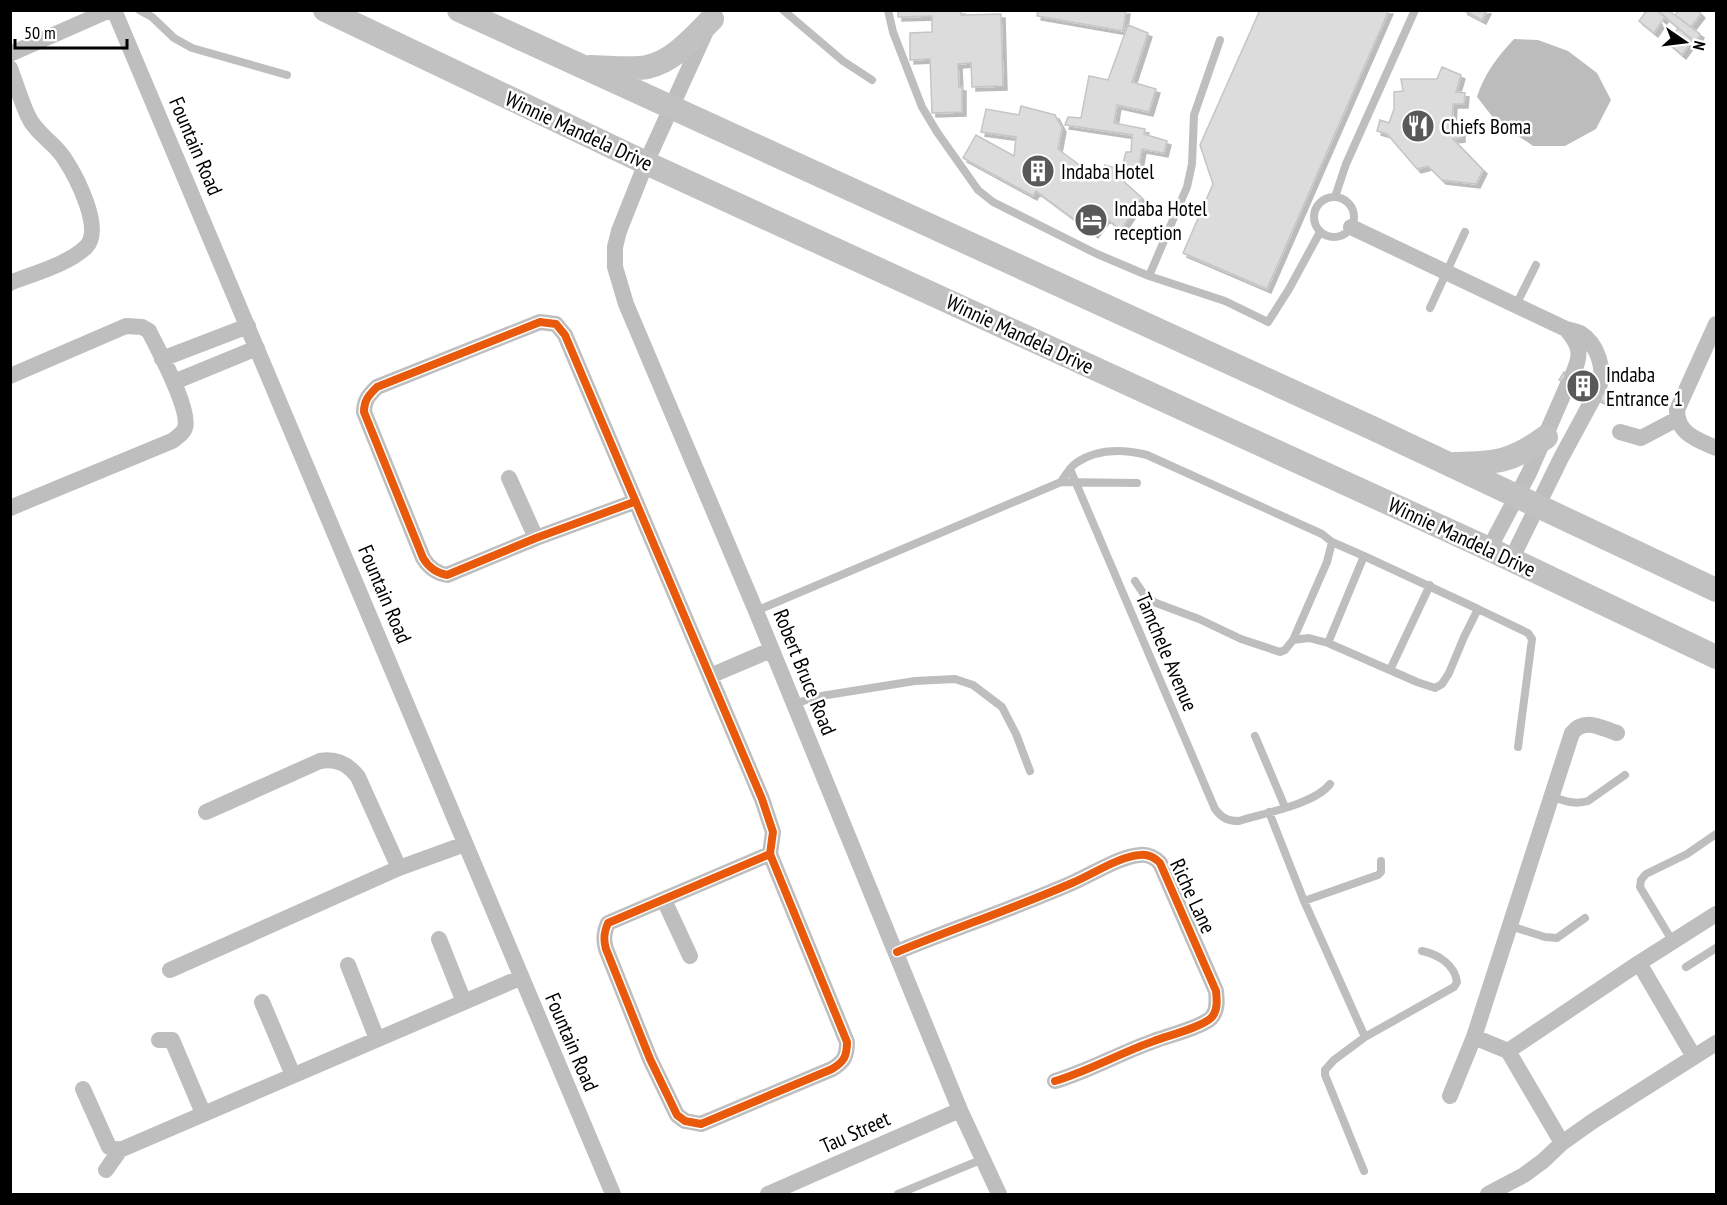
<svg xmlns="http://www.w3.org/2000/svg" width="1727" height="1205" viewBox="0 0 1727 1205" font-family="'PT Sans Narrow',sans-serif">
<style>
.water{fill:#bcbcbc}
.building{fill:#dcdcdc;stroke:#c5c5c5;stroke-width:1.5;filter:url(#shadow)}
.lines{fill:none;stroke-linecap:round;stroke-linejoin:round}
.service{stroke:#bebebe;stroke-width:8}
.minor{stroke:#bebebe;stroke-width:16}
.secondary{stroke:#c1c1c1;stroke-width:24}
.cycleway-casing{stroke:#fff;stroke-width:11}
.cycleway{stroke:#e8590c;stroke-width:8}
.labels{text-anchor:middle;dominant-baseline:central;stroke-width:5;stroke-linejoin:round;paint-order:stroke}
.poi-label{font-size:21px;fill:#000;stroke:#fff;text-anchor:start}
.street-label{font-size:21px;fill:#000;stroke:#fff}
</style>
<defs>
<filter id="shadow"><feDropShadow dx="4" dy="4" stdDeviation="0" flood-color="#0004"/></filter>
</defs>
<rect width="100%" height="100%" fill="#fff"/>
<path class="water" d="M 1514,39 L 1538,40 L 1568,51 L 1597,73 L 1611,100 L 1596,129 L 1565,146 L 1533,146 L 1495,120 L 1477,97 C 1484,74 1498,56 1514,39 Z"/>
<path class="building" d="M 898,10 L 961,10 L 961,15 L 1001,14 L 1003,86 L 972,87 L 971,63 L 958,64 L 959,87 L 962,87 L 962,112 L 932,113 L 930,59 L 910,60 L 910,33 L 932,32 L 932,16 L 898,17 Z
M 1038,10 L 1126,10 L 1123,31 L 1037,16 Z
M 1260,10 L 1389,10 L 1267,289 L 1183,253 L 1213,184 L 1200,145 Z
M 1463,10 L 1487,10 L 1482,20 Z
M 1647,10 L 1656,10 L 1665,17 L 1654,33 L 1639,21 Z
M 1657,10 L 1668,10 L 1700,34 L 1696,43 Z
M 1679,10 L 1697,10 L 1701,14 L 1691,27 L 1675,15 Z
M 1128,25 L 1148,33 L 1132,82 L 1156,89 L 1149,112 L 1117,105 L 1114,123 L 1145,129 L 1144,134 L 1167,141 L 1164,153 L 1142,149 L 1138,171 L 1122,167 L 1126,152 L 1131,152 L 1132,135 L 1065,125 L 1068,117 L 1081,118 L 1089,76 L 1108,80 Z
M 1678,28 L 1693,40 L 1682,55 L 1668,43 Z
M 1442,67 L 1461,75 L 1456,92 L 1465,93 L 1464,104 L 1453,104 L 1452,125 L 1461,126 L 1461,138 L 1453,139 L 1483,170 L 1476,184 L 1442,180 L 1428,166 L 1417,169 L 1387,134 L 1377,131 L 1380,120 L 1389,123 L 1394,109 L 1394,92 L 1403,91 L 1401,79 L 1437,79 Z
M 1021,106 L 1055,115 L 1062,128 L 1058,149 L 1097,178 L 1105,165 L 1118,169 L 1121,179 L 1142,198 L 1121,230 L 1106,218 L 1094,234 L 1036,191 L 1033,196 L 963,158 L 976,135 L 1014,156 L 1016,137 L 981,132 L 986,109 L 1019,115 Z
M 1564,372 L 1613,396 L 1609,404 L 1559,380 Z"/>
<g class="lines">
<path class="service" d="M 139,10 L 152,17 L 174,38 L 192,48 L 287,75
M 783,10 L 843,61 L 872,80
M 888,10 L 893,32 L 922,107 L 937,132 L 978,190 L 993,202 L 1097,254 L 1149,276 L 1225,301 L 1268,322 L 1289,289 L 1320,232
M 1335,197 L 1346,164 L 1415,10
M1314 217a20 20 0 1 1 40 0a20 20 0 1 1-40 0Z
M 1149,276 L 1187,187 L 1192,164 L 1194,115 L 1220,40
M 1516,305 L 1536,265
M 1430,308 L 1465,232
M 1070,469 L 1215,809 C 1222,818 1227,821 1239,821 C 1264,813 1315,804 1330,784
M 1061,482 C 1065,476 1070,467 1076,463 C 1098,448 1123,449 1147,455 L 1322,534 L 1332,542 L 1327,562 L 1293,640 L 1285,650 L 1280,652 L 1241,639 L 1199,619 L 1156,603 L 1145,596 L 1135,581
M 1478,609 L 1528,633 L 1532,639 L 1518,747
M 756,611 L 1061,482 L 1137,483
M 1293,640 L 1309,638 L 1328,643 L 1364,556 L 1332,542
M 1328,643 L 1417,682 L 1435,688 L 1442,684 L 1449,673 L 1464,637 L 1478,609 L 1364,556
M 1390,670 L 1430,585
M 793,704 L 821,696 L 915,681 L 955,679 L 973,685 L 1002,707 L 1016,734 L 1030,771
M 1255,736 L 1285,807
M 1552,797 C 1565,801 1575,805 1588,801 L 1625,775
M 1269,812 L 1304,901 L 1365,1037
M 1304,901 L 1378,875 L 1381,872 L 1381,861
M 1510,926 L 1545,937 L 1557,938 L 1585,918
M 1673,942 L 1640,887 L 1641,880 L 1646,874 L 1687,854 L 1716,834
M 1686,967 L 1716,948
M 1364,1171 L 1325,1075 L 1325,1070 L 1334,1060 L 1365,1037 L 1454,987 L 1457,982 C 1455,965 1438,954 1422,951
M 898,1194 L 983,1159"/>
<path class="minor" d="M 114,10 L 613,1194
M 706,31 L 646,163 L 619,231 L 615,247 L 615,267 L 626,304 L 756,611 L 960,1110 L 999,1194
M 10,54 L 110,10
M 10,68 C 16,84 21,101 28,116 C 36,134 54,142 64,158 C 76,176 104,229 86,247 C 69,264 32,274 10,283
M 1351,227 L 1566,329 C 1570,330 1576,331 1580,333 C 1597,343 1607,371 1598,389
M 1716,324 L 1677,410 C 1677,434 1698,440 1716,448
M 1566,329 C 1581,347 1582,354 1572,376
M 162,359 L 248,326
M 10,376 L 126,326 L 142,327 L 149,331 C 158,350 191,409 185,428 C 183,434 177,437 172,441 L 10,508
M 174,382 L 257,348
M 1620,432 L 1641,438 L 1677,419
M 509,478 L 536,538
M 634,502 L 536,538 L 447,575 C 436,573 429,568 423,558 L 364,412 C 364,400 369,395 377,387 L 540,322 L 556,324 L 565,335 L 762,799 L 773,832 L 770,854 L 847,1042 C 847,1056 844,1062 832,1069 L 701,1124 L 685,1121 L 677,1115 L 650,1059 L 606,949 C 603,939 604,932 608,923 L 770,854
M 1489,549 L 1529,473 L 1568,384
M 1511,560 L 1561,458 L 1594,397
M 710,676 L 771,650
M 206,812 L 320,761 C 337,758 348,764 358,777 L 399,868
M 664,900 L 690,956
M 439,939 L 464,1002
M 897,952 C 955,928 1015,908 1072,883 C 1091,875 1120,856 1140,855 C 1148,854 1154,857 1160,863 L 1216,991 C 1217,1000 1218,1011 1211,1018 C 1202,1027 1167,1036 1154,1041 C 1120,1053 1089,1071 1055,1081
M 1639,963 L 1694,1057
M 348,965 L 377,1039
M 170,970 L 399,868 L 465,844
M 262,1002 L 293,1075
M 1474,1037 L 1508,1051 L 1562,1143
M 159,1040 L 172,1040 L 203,1113
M 1508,1051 L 1639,963 L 1716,914
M 83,1089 L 109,1147 L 120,1150
M 1450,1096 L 1474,1037 L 1572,733 C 1585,717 1601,728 1617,733
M 106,1170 L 120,1150 L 520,978
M 768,1194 L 960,1110
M 1488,1194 L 1524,1175 L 1543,1161 L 1562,1143 L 1593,1121 L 1716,1043"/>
<path class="secondary" d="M 325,10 L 646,163 L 1489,549 L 1716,657
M 459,10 L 1370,427 L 1716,590
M 590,67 C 606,67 633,70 647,67 C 674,61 693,38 712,19
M 1455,464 C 1496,463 1512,462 1546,437"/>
<defs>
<path id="cycleway" d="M 634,502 L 536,538 L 447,575 C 436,573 429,568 423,558 L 364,412 C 364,400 369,395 377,387 L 540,322 L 556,324 L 565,335 L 762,799 L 773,832 L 770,854 L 847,1042 C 847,1056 844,1062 832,1069 L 701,1124 L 685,1121 L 677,1115 L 650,1059 L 606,949 C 603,939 604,932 608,923 L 770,854
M 897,952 C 955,928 1015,908 1072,883 C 1091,875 1120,856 1140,855 C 1148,854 1154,857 1160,863 L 1216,991 C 1217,1000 1218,1011 1211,1018 C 1202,1027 1167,1036 1154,1041 C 1120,1053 1089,1071 1055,1081"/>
</defs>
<use href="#cycleway" class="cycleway-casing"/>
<use href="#cycleway" class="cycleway"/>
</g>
<defs>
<symbol id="restaurant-disc" viewBox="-11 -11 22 22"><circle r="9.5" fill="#595959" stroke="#fff"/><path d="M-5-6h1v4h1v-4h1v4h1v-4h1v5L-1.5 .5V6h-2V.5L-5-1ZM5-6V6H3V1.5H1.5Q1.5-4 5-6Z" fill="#fff"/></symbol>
<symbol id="building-disc" viewBox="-11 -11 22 22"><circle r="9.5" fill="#595959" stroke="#fff"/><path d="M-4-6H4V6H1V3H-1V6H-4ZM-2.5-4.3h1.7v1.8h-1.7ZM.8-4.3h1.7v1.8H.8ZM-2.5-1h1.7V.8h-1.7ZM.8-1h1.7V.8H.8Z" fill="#fff"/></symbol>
<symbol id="hotel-disc" viewBox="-11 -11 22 22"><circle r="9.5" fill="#595959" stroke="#fff"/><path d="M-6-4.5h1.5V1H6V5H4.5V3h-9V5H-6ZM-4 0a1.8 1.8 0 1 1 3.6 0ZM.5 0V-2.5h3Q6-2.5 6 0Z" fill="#fff"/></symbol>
</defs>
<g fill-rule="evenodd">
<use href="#restaurant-disc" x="1399" y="107" width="38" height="38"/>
<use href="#building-disc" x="1019" y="152" width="38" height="38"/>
<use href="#hotel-disc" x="1072" y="201" width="38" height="38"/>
<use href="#building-disc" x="1564" y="367" width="38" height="38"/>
</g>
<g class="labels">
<g class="poi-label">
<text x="1441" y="126">Chiefs Boma</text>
<text x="1061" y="171">Indaba Hotel</text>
<text x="1114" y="208">Indaba Hotel<tspan x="1114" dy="24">reception</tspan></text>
<text x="1606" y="374">Indaba<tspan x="1606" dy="24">Entrance 1</tspan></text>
</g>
<g class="street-label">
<text transform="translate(579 131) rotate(25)">Winnie Mandela Drive</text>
<text transform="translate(196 146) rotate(67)">Fountain Road</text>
<text transform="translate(1020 334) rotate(25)">Winnie Mandela Drive</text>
<text transform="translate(1462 537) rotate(25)">Winnie Mandela Drive</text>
<text transform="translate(385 594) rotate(67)">Fountain Road</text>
<text transform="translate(1167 652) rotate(67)">Tamchele Avenue</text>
<text transform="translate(805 672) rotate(68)">Robert Bruce Road</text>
<text transform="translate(1193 896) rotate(65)">Riche Lane</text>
<text transform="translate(572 1042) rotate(67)">Fountain Road</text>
<text transform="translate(855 1132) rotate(-24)">Tau Street</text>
</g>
</g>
<rect width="1727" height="1205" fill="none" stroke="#000000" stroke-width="24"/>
<g transform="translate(1685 42) rotate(104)" stroke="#ffffff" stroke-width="4.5" paint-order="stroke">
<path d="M0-4.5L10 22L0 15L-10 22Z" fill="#000000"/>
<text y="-9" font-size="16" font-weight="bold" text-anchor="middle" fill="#000000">N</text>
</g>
<path d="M15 39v9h112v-9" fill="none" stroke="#000000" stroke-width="3"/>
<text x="24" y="39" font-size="18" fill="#000000" stroke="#ffffff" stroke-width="4.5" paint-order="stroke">50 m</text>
</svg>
